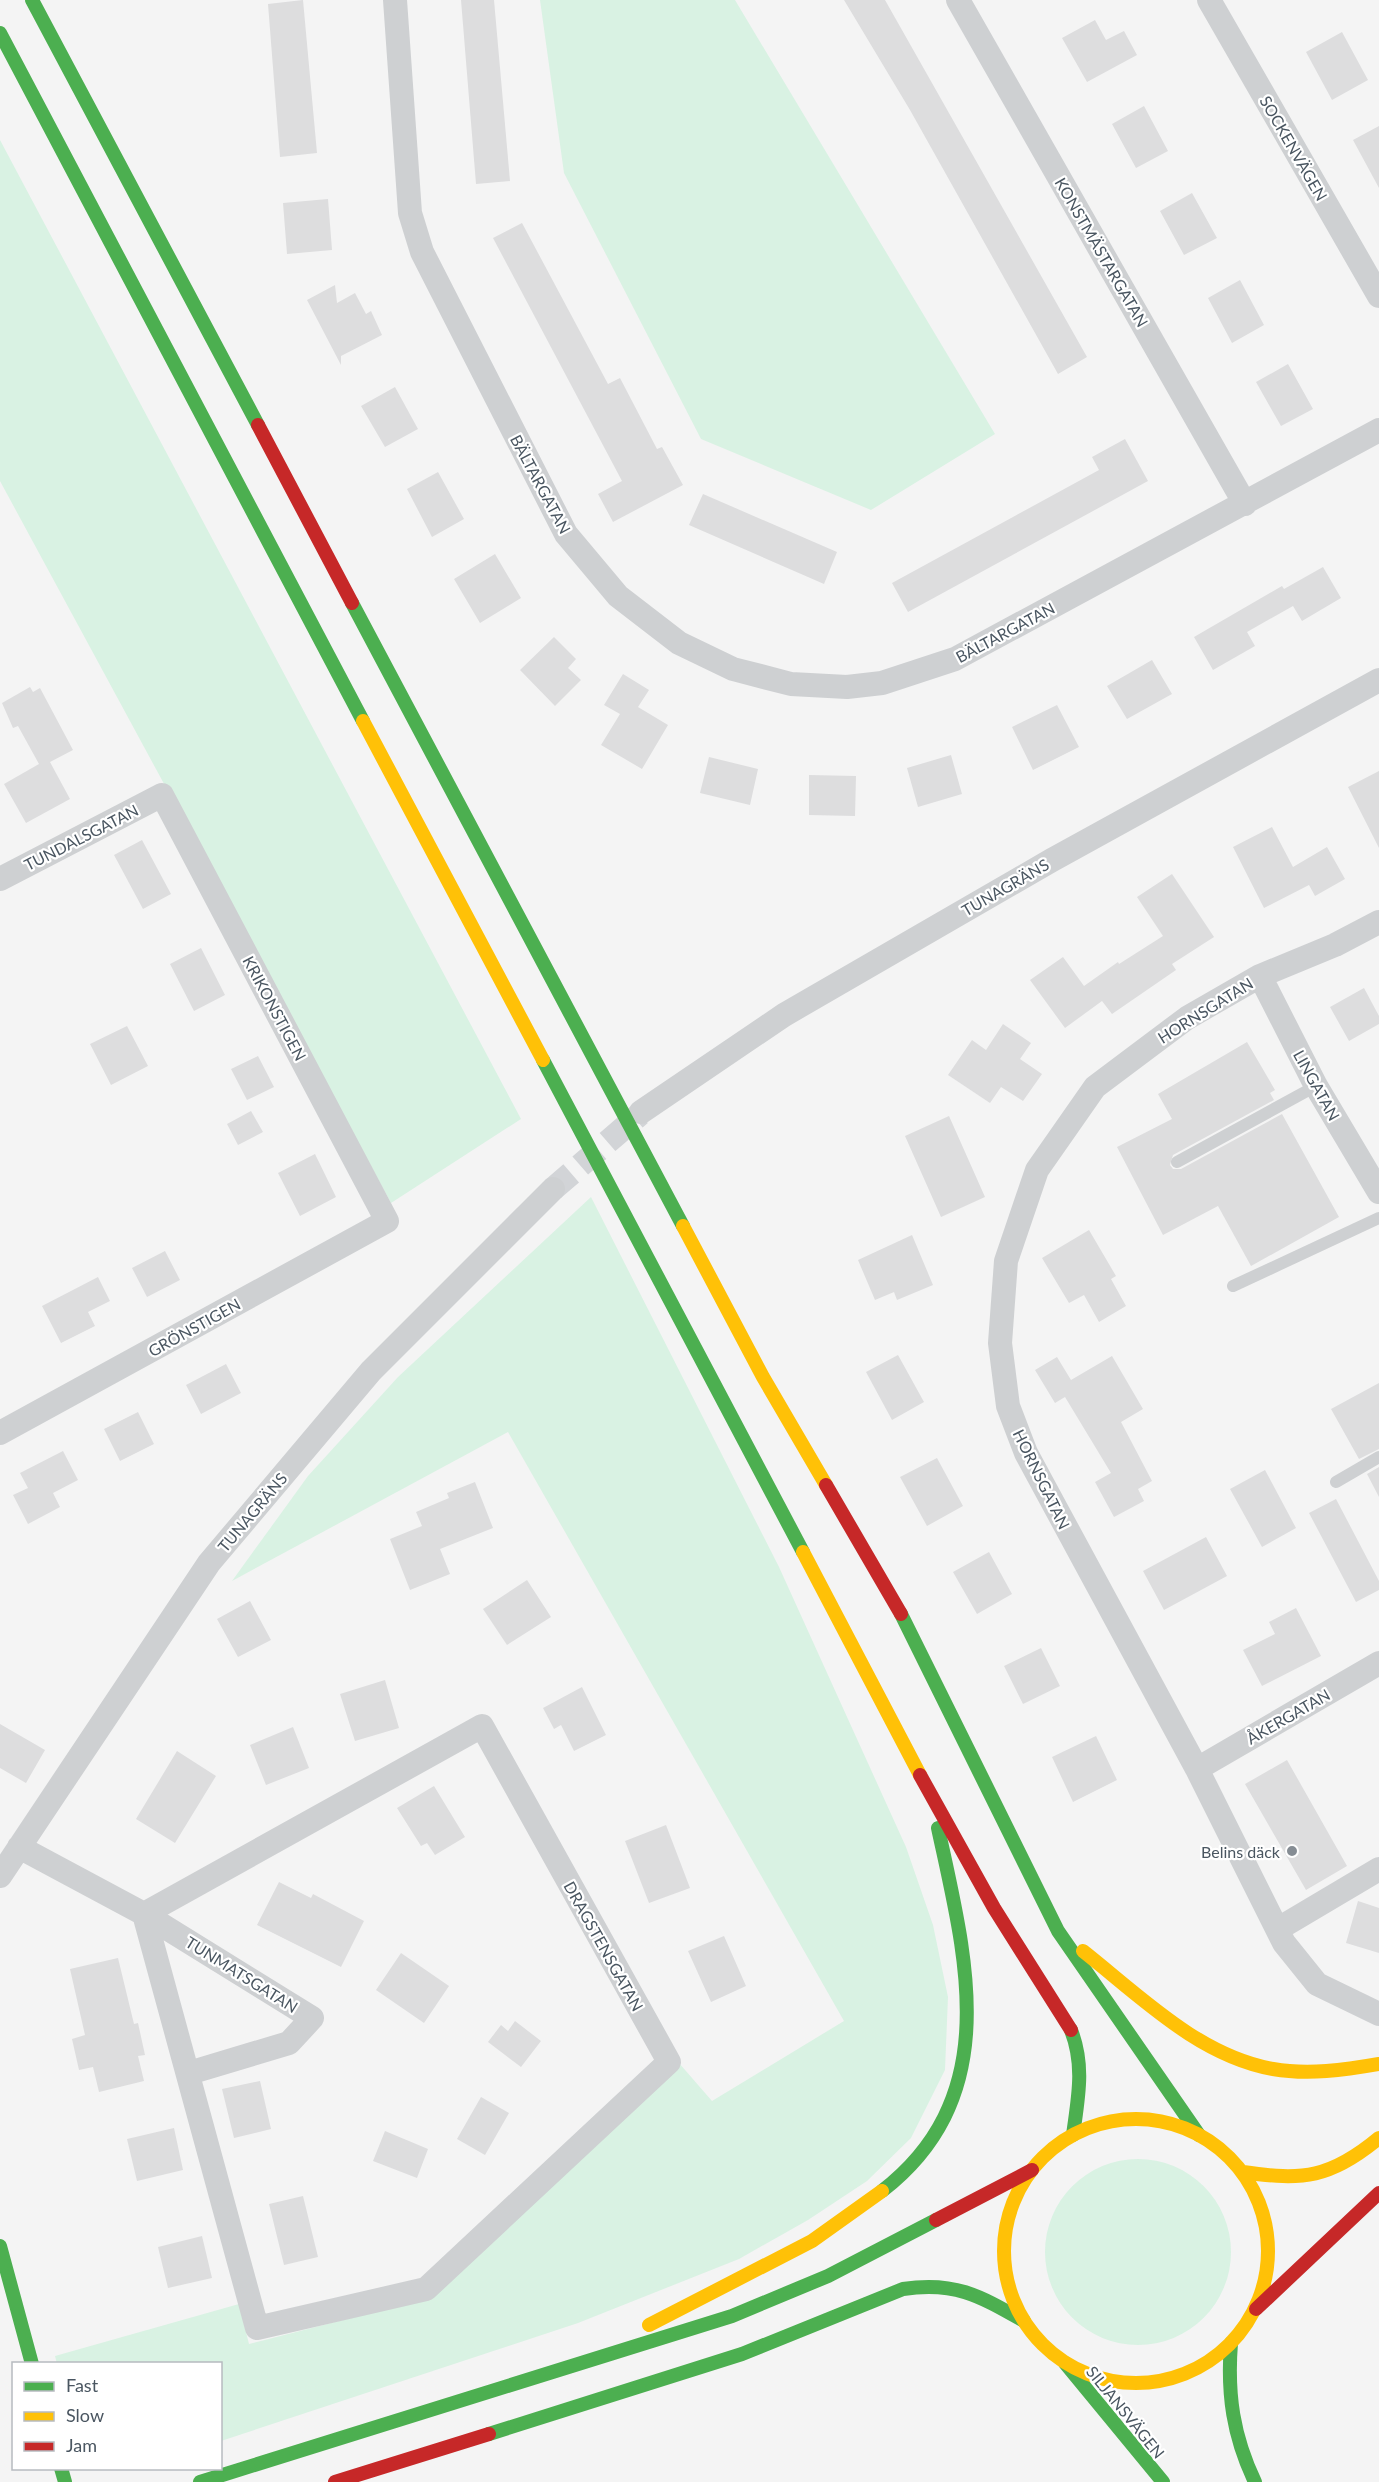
<svg xmlns="http://www.w3.org/2000/svg" width="1379" height="2482" viewBox="0 0 1379 2482" font-family="Lato,sans-serif">
<style>
.green{fill:#d9f2e3}
.building{fill:#ddddde}
.lines{fill:none;stroke-linecap:round;stroke-linejoin:round}
.street-tunnel{stroke:#d2d4d7;stroke-width:24;stroke-dasharray:24 12;stroke-linecap:butt}
.lane{stroke:#ced0d2;stroke-width:12}
.street{stroke:#ced0d2;stroke-width:24}
.fast{stroke:#4caf50;stroke-width:14}
.slow{stroke:#ffc107;stroke-width:14}
.jam{stroke:#c62828;stroke-width:14}
.poi-dot{fill:#868d94;stroke:#fff;stroke-width:2}
.labels{text-anchor:middle;dominant-baseline:central;stroke-width:4.5;stroke-linejoin:round;paint-order:stroke}
.street-label{font-size:16px;fill:#4a5661;stroke:#fff}
.poi-label{font-size:16px;fill:#4a5661;stroke:#fff;text-anchor:end}
</style>
<rect width="100%" height="100%" fill="#f4f4f4"/>
<path class="green" d="M 540,0 L 735,0 L 995,434 L 871,510 L 701,439 L 564,173 Z
M 0,140 L 521,1119 L 391,1203 L 0,481 Z
M 591,1197 L 779,1567 L 906,1847 L 933,1925 L 948,1997 L 945,2070 L 911,2138 L 867,2181 L 808,2220 L 739,2259 L 578,2323 L 221,2441 L 220,2364 L 57,2364 L 55,2356 L 239,2304 L 249,2344 L 429,2298 L 679,2063 L 712,2101 L 844,2021 L 508,1432 L 232,1581 L 308,1476 L 398,1377 Z
M1045 2252a93 93 0 1 1 186 0a93 93 0 1 1-186 0Z"/>
<path class="building" d="M 303,0 L 317,153 L 280,157 L 268,4 Z
M 461,0 L 494,0 L 510,181 L 476,184 Z
M 844,0 L 885,0 L 1087,357 L 1058,374 L 910,110 Z
M 1095,20 L 1106,40 L 1124,31 L 1137,55 L 1087,82 L 1062,38 Z
M 1342,32 L 1368,80 L 1332,100 L 1306,52 Z
M 1144,106 L 1168,151 L 1136,168 L 1112,124 Z
M 1379,126 L 1379,188 L 1353,140 Z
M 1192,193 L 1217,238 L 1184,255 L 1160,211 Z
M 328,199 L 332,250 L 287,254 L 283,203 Z
M 522,223 L 608,384 L 620,378 L 657,449 L 662,447 L 683,485 L 613,522 L 598,494 L 622,481 L 493,238 Z
M 1240,280 L 1264,325 L 1232,343 L 1208,298 Z
M 335,285 L 337,303 L 355,293 L 366,314 L 371,311 L 382,335 L 341,356 L 341,365 L 307,300 Z
M 1288,364 L 1313,409 L 1281,426 L 1256,382 Z
M 395,387 L 418,429 L 385,447 L 361,406 Z
M 1125,439 L 1148,481 L 908,612 L 892,583 L 1099,470 L 1092,457 Z
M 438,472 L 464,519 L 432,537 L 407,489 Z
M 703,494 L 837,552 L 824,584 L 689,525 Z
M 495,554 L 521,598 L 480,623 L 454,579 Z
M 1323,567 L 1341,598 L 1302,621 L 1293,606 L 1247,632 L 1255,646 L 1213,670 L 1194,637 L 1282,586 L 1284,589 Z
M 554,637 L 576,659 L 568,668 L 581,680 L 555,706 L 520,670 Z
M 1152,660 L 1172,694 L 1127,719 L 1107,686 Z
M 623,674 L 649,690 L 638,707 L 668,725 L 642,769 L 601,745 L 620,714 L 604,705 Z
M 30,687 L 33,692 L 40,688 L 73,750 L 50,762 L 70,799 L 26,823 L 4,784 L 39,764 L 18,726 L 13,728 L 2,703 Z
M 1057,705 L 1079,747 L 1033,770 L 1012,727 Z
M 951,755 L 962,794 L 918,807 L 907,768 Z
M 709,757 L 758,769 L 750,805 L 700,793 Z
M 1379,771 L 1379,848 L 1348,787 Z
M 809,775 L 856,776 L 855,816 L 809,815 Z
M 1272,827 L 1293,867 L 1327,847 L 1345,879 L 1315,896 L 1309,885 L 1264,908 L 1233,847 Z
M 142,840 L 171,894 L 143,909 L 114,855 Z
M 1172,874 L 1214,937 L 1172,964 L 1176,970 L 1112,1014 L 1102,1001 L 1065,1028 L 1030,980 L 1063,957 L 1084,986 L 1118,962 L 1119,964 L 1163,936 L 1137,897 Z
M 201,948 L 225,995 L 194,1011 L 170,964 Z
M 1364,988 L 1379,1016 L 1379,1024 L 1349,1041 L 1330,1007 Z
M 1003,1024 L 1031,1043 L 1020,1059 L 1042,1074 L 1023,1101 L 1001,1087 L 990,1103 L 948,1075 L 972,1040 L 986,1050 Z
M 127,1026 L 148,1066 L 111,1085 L 90,1044 Z
M 1247,1042 L 1275,1090 L 1270,1093 L 1274,1100 L 1173,1155 L 1170,1165 L 1173,1169 L 1181,1169 L 1282,1114 L 1339,1217 L 1251,1266 L 1218,1206 L 1163,1235 L 1117,1147 L 1172,1119 L 1158,1094 Z
M 258,1056 L 274,1087 L 247,1100 L 231,1069 Z
M 251,1111 L 263,1132 L 238,1145 L 227,1124 Z
M 949,1116 L 985,1197 L 941,1217 L 905,1136 Z
M 315,1154 L 336,1197 L 300,1216 L 278,1173 Z
M 1089,1230 L 1116,1276 L 1111,1279 L 1126,1306 L 1099,1322 L 1084,1295 L 1069,1303 L 1042,1258 Z
M 912,1235 L 933,1285 L 897,1300 L 894,1292 L 875,1300 L 858,1260 Z
M 165,1251 L 180,1280 L 147,1297 L 132,1268 Z
M 98,1277 L 110,1301 L 88,1312 L 95,1326 L 61,1343 L 42,1306 Z
M 898,1355 L 924,1402 L 892,1420 L 866,1372 Z
M 1112,1356 L 1143,1409 L 1121,1422 L 1152,1481 L 1138,1489 L 1144,1501 L 1114,1517 L 1095,1482 L 1111,1473 L 1065,1397 L 1055,1403 L 1035,1370 L 1057,1357 L 1071,1380 Z
M 226,1364 L 241,1393 L 201,1414 L 186,1385 Z
M 1379,1383 L 1379,1449 L 1359,1459 L 1331,1409 Z
M 138,1412 L 154,1444 L 120,1461 L 104,1429 Z
M 63,1451 L 78,1480 L 53,1493 L 60,1507 L 28,1524 L 13,1495 L 28,1488 L 20,1473 Z
M 937,1458 L 963,1506 L 927,1526 L 900,1477 Z
M 1379,1467 L 1379,1497 L 1367,1474 Z
M 1265,1470 L 1296,1528 L 1262,1547 L 1230,1489 Z
M 475,1482 L 493,1528 L 440,1549 L 450,1574 L 410,1590 L 390,1539 L 422,1526 L 416,1512 L 449,1498 L 447,1493 Z
M 1336,1499 L 1379,1581 L 1379,1590 L 1356,1602 L 1309,1513 Z
M 1206,1537 L 1227,1576 L 1164,1610 L 1143,1571 Z
M 989,1552 L 1012,1594 L 977,1614 L 953,1572 Z
M 527,1580 L 551,1617 L 507,1645 L 483,1609 Z
M 250,1601 L 271,1640 L 238,1657 L 217,1619 Z
M 1296,1608 L 1321,1656 L 1262,1686 L 1243,1650 L 1275,1634 L 1269,1622 Z
M 1041,1648 L 1060,1686 L 1023,1704 L 1004,1666 Z
M 385,1680 L 399,1728 L 355,1741 L 340,1694 Z
M 582,1687 L 606,1735 L 574,1751 L 561,1725 L 554,1729 L 543,1708 Z
M 0,1724 L 45,1750 L 26,1783 L 0,1768 Z
M 293,1727 L 309,1768 L 266,1785 L 250,1745 Z
M 1096,1736 L 1117,1780 L 1073,1802 L 1052,1757 Z
M 177,1751 L 216,1776 L 175,1843 L 136,1819 Z
M 1287,1760 L 1347,1866 L 1306,1890 L 1245,1784 Z
M 434,1786 L 465,1837 L 435,1855 L 427,1843 L 421,1846 L 397,1808 Z
M 666,1825 L 690,1888 L 649,1903 L 625,1841 Z
M 279,1882 L 311,1898 L 313,1894 L 364,1921 L 341,1967 L 257,1925 Z
M 1358,1901 L 1379,1908 L 1379,1953 L 1346,1943 Z
M 724,1936 L 746,1986 L 711,2002 L 688,1951 Z
M 401,1953 L 449,1986 L 424,2023 L 376,1990 Z
M 118,1958 L 134,2024 L 138,2023 L 145,2055 L 138,2056 L 144,2081 L 99,2092 L 93,2067 L 79,2070 L 72,2039 L 85,2035 L 70,1969 Z
M 515,2021 L 541,2041 L 521,2067 L 488,2042 L 501,2025 L 508,2031 Z
M 260,2081 L 271,2129 L 234,2138 L 222,2089 Z
M 481,2097 L 509,2113 L 485,2155 L 457,2139 Z
M 174,2128 L 183,2170 L 137,2181 L 127,2139 Z
M 385,2131 L 428,2149 L 417,2178 L 373,2161 Z
M 303,2196 L 318,2257 L 284,2265 L 269,2204 Z
M 202,2236 L 212,2278 L 168,2288 L 158,2247 Z"/>
<g class="lines">
<path class="street-tunnel" d="M 553,1189 L 640,1114"/>
<path class="lane" d="M 1177,1162 L 1316,1086
M 1233,1286 L 1379,1218
M 1336,1482 L 1379,1457"/>
<path class="street" d="M 395,0 L 410,213 L 422,252 L 566,534 L 618,596 L 679,643 L 733,669 L 791,684 L 847,687 L 882,683 L 955,659 L 1379,430
M 958,0 L 1245,504
M 1209,0 L 1379,296
M 0,879 L 162,795 L 387,1221 L 0,1433
M 1379,922 L 1335,945 L 1260,976 L 1187,1018 L 1095,1087 L 1037,1170 L 1006,1261 L 1000,1343 L 1008,1406 L 1026,1453 L 1197,1769 L 1284,1943 L 1317,1984 L 1379,2014
M 1260,976 L 1316,1086 L 1379,1192
M 641,1112 L 784,1015 L 1052,860 L 1379,680
M 482,1726 L 669,2062 L 426,2289 L 257,2328 L 144,1914 Z
M 1197,1769 L 1379,1663
M 19,1847 L 144,1914 L 312,2018 L 289,2043 L 189,2073
M 0,1876 L 209,1563 L 371,1371 L 553,1189
M 1278,1929 L 1379,1869"/>
<path class="fast" d="M 32,0 L 258,425
M 0,33 L 363,721
M 352,603 L 683,1226
M 543,1060 L 803,1552
M 901,1614 L 1058,1931 L 1199,2135
M 1071,2030 C 1085,2066 1078,2098 1073,2135
M 882,2191 C 1005,2096 966,1958 938,1828
M 0,2246 L 32,2364
M 1231,2343 C 1227,2394 1233,2436 1255,2482
M 1065,2363 L 1163,2482
M 489,2434 L 742,2354 L 903,2289 C 955,2281 980,2296 1024,2321
M 61,2468 L 65,2482
M 200,2482 L 732,2316 L 828,2276 L 936,2220"/>
<path class="slow" d="M 363,721 L 543,1060
M 683,1226 L 763,1377 L 826,1485
M 803,1552 L 920,1775
M 1083,1951 C 1140,1996 1199,2056 1273,2069 C 1308,2075 1345,2070 1379,2064
M1004 2251a132 132 0 1 1 264 0a132 132 0 1 1-264 0Z
M 1243,2172 C 1303,2181 1331,2178 1379,2138
M 649,2325 L 812,2241 L 882,2191"/>
<path class="jam" d="M 258,425 L 352,603
M 826,1485 L 901,1614
M 920,1775 L 994,1908 L 1071,2030
M 936,2220 L 1032,2170
M 1256,2309 L 1379,2193
M 335,2482 L 489,2434"/>
</g>
<circle class="poi-dot" cx="1292" cy="1851" r="6"/>
<g class="labels">
<g class="street-label">
<text transform="translate(1294 148) rotate(60)">SOCKENVÄGEN</text>
<text transform="translate(1102 252) rotate(60)">KONSTMÄSTARGATAN</text>
<text transform="translate(541 484) rotate(62)">BÄLTARGATAN</text>
<text transform="translate(1005 632) rotate(-28)">BÄLTARGATAN</text>
<text transform="translate(81 837) rotate(-27)">TUNDALSGATAN</text>
<text transform="translate(1005 887) rotate(-30)">TUNAGRÄNS</text>
<text transform="translate(275 1008) rotate(62)">KRIKONSTIGEN</text>
<text transform="translate(1205 1010) rotate(-32)">HORNSGATAN</text>
<text transform="translate(1317 1085) rotate(61)">LINGATAN</text>
<text transform="translate(194 1327) rotate(-29)">GRÖNSTIGEN</text>
<text transform="translate(1042 1479) rotate(64)">HORNSGATAN</text>
<text transform="translate(252 1512) rotate(-50)">TUNAGRÄNS</text>
<text transform="translate(1288 1716) rotate(-30)">ÅKERGATAN</text>
<text transform="translate(604 1946) rotate(61)">DRAGSTENSGATAN</text>
<text transform="translate(242 1974) rotate(32)">TUNMATSGATAN</text>
<text transform="translate(1126 2412) rotate(51)">SILJANSVÄGEN</text>
</g>
<g class="poi-label">
<text x="1280" y="1851">Belins däck</text>
</g>
</g>
<rect x="12" y="2362" width="210" height="108" fill="#ffffff" stroke="#b7bbc0" stroke-width="1.5"/>
<rect x="24" y="2382" width="30" height="9" fill="#4caf50" stroke="#b7bbc0" stroke-width="1.5"/>
<text x="66" y="2392" font-size="18" fill="#4a5661">Fast</text>
<rect x="24" y="2412" width="30" height="9" fill="#ffc107" stroke="#b7bbc0" stroke-width="1.5"/>
<text x="66" y="2422" font-size="18" fill="#4a5661">Slow</text>
<rect x="24" y="2442" width="30" height="9" fill="#c62828" stroke="#b7bbc0" stroke-width="1.5"/>
<text x="66" y="2452" font-size="18" fill="#4a5661">Jam</text>
</svg>
